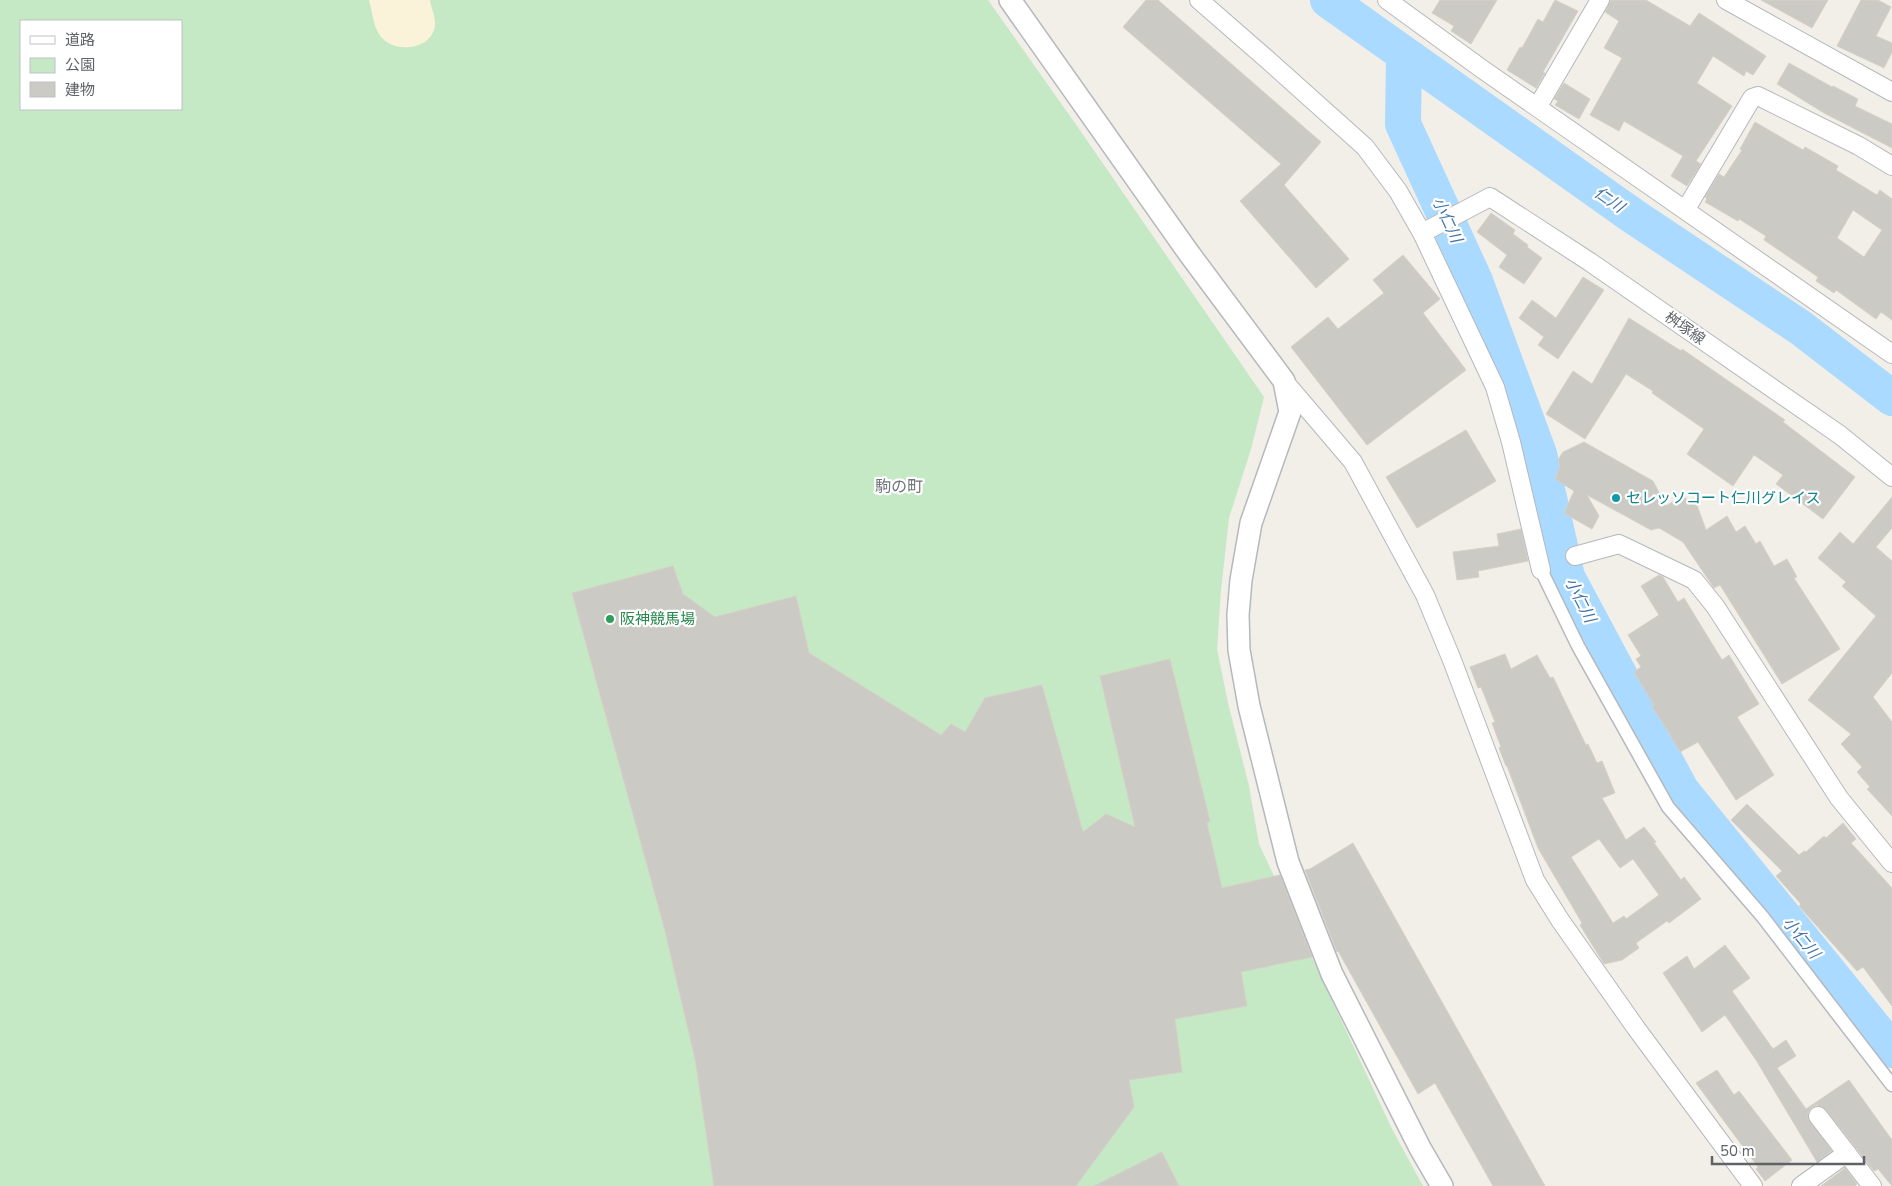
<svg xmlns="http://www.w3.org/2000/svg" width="1892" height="1186" viewBox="0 0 1892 1186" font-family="'Nunito Sans','Noto Sans JP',sans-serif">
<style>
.green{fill:#c5e8c5;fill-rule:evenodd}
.sand{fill:#fbf3d9}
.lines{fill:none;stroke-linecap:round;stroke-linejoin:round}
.river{stroke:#aadaff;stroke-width:36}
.building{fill:#cccac5;stroke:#d6d1c6;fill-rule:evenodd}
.pedestrian-casing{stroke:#b5b8bc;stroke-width:15}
.minor-casing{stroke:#b5b8bc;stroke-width:20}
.tertiary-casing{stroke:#b5b8bc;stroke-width:24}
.pedestrian{stroke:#fff;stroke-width:12}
.minor{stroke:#fff;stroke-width:18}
.tertiary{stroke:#fff;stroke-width:21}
.culture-dot{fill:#0f9aa8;stroke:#fff;stroke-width:2}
.leisure-dot{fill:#2e9e5b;stroke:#fff;stroke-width:2}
.labels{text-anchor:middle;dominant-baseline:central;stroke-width:4.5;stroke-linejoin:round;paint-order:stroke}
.street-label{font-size:15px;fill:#5f6368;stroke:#fff}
.culture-label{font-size:15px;fill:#0d838f;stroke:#fff;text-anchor:start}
.leisure-label{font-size:15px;fill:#27864d;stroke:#fff;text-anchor:start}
.water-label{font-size:16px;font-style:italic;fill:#4174aa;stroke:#fff}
.neighbourhood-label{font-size:16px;fill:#70757a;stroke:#fff}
</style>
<rect width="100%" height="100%" fill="#f1efe8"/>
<path class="green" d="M 0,0 L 988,0 L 1077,126 L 1264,397 L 1251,449 L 1229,518 L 1221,590 L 1217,649 L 1228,703 L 1249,786 L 1259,844 L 1392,1129 L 1423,1186 L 0,1186 ZM 21,21 L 181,21 L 181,109 L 21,109 Z"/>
<path class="sand" d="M 369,0 L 430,0 C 431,7 435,16 435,23 C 435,51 391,55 379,34 C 373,25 372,10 369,0 Z"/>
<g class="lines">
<path class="river" d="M 1328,0 L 1633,216 L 1801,328 L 1892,398
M 1404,54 L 1403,124 L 1475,281 L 1539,454 L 1567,577 L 1681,790 L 1892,1050"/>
</g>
<path class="building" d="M 1146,0 L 1158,0 L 1321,142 L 1284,185 L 1349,259 L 1316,288 L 1240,201 L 1281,164 L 1123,27 Z
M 1440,0 L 1497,0 L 1471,44 L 1451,31 L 1454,26 L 1432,13 Z
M 1555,0 L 1578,11 L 1543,72 L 1545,73 L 1536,88 L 1507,70 L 1520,47 L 1522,48 L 1538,19 L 1543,22 Z
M 1611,0 L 1646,0 L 1690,26 L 1699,13 L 1766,56 L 1753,75 L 1746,71 L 1744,76 L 1713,56 L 1697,83 L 1732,106 L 1696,161 L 1701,164 L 1687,186 L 1671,176 L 1683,156 L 1624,121 L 1619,131 L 1590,115 L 1622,58 L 1604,48 L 1619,21 L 1605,12 Z
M 1761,0 L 1828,0 L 1812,28 Z
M 1861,0 L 1878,0 L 1891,7 L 1876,36 L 1892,43 L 1892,52 L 1884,68 L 1837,46 Z
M 1789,63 L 1832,87 L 1833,86 L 1858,99 L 1855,106 L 1892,124 L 1892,148 L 1824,113 L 1777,84 Z
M 1564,83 L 1590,99 L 1579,119 L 1555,105 L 1558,101 L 1554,99 Z
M 1755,122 L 1803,150 L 1805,147 L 1838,166 L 1836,170 L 1877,195 L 1880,190 L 1892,199 L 1892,320 L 1881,312 L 1876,319 L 1836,290 L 1834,293 L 1816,281 L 1818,277 L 1764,240 L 1766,236 L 1739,219 L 1738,221 L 1705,202 L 1707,199 L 1705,197 L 1719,174 L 1724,177 L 1742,150 L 1740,149 ZM 1853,210 L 1882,230 L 1864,257 L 1837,238 Z
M 1491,213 L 1515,230 L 1513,234 L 1528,245 L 1527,247 L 1542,258 L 1524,284 L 1499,267 L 1507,255 L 1477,232 Z
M 1403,255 L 1440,299 L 1423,313 L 1466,370 L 1367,445 L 1291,347 L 1328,317 L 1338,329 L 1384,293 L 1373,280 Z
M 1583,277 L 1604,290 L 1558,359 L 1538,345 L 1544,337 L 1519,318 L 1532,300 L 1556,318 Z
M 1629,318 L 1681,351 L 1682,349 L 1785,420 L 1783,422 L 1855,477 L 1823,519 L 1776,484 L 1783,475 L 1754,455 L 1733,486 L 1687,454 L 1704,429 L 1652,393 L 1653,391 L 1626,374 L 1585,439 L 1546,414 L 1573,371 L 1592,384 Z
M 1466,430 L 1496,481 L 1417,528 L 1386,477 Z
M 1584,442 L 1653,481 L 1666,506 L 1682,496 L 1697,505 L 1706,530 L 1727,516 L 1736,532 L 1745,526 L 1756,544 L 1760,541 L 1774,566 L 1787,559 L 1797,577 L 1794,578 L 1840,649 L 1782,684 L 1720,585 L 1714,588 L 1683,542 L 1659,528 L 1651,530 L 1587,495 L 1599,516 L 1592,529 L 1564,513 L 1574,491 L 1555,479 L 1560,467 L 1558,460 L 1563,452 Z
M 1892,497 L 1892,528 L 1876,547 L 1892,561 L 1892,673 L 1873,697 L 1892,722 L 1892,816 L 1867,789 L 1870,787 L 1857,772 L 1862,767 L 1841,744 L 1851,734 L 1808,700 L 1876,616 L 1842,586 L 1846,582 L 1818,558 L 1840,532 L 1853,544 Z
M 1521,529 L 1528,561 L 1478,571 L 1479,577 L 1457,580 L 1453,552 L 1499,546 L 1497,534 Z
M 673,566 L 683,594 L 715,617 L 796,596 L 809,653 L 941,735 L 951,724 L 965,732 L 985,698 L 1042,685 L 1083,832 L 1106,814 L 1135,827 L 1100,676 L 1170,659 L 1210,821 L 1207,823 L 1222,888 L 1280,875 L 1312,957 L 1241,972 L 1247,1006 L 1175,1019 L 1182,1072 L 1129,1080 L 1134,1107 L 1076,1186 L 714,1186 L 695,1059 L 664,927 L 572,593 Z
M 1659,575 L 1663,577 L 1678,602 L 1684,598 L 1722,660 L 1729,655 L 1759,704 L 1737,717 L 1774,775 L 1736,800 L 1698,742 L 1680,752 L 1663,723 L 1652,707 L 1654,705 L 1634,672 L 1641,667 L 1636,659 L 1641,656 L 1628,635 L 1659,615 L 1641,586 Z
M 1505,654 L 1511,669 L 1537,655 L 1550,678 L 1553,677 L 1586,745 L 1588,744 L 1597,763 L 1602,761 L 1615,793 L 1602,798 L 1626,840 L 1644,827 L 1656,842 L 1654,843 L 1681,880 L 1684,877 L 1701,899 L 1669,923 L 1667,921 L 1636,943 L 1639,948 L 1622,960 L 1604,964 L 1580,925 L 1582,923 L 1538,848 L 1507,766 L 1506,766 L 1499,748 L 1501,747 L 1492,723 L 1495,722 L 1481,687 L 1478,688 L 1470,667 ZM 1599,839 L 1620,868 L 1633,859 L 1659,895 L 1626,919 L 1624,916 L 1613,923 L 1571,857 Z
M 1747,804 L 1799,855 L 1804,851 L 1806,852 L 1824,836 L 1826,838 L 1843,823 L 1856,839 L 1851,843 L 1892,888 L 1892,1006 L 1863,967 L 1857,971 L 1799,906 L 1801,904 L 1776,876 L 1782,871 L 1731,820 Z
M 1353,843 L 1545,1186 L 1493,1186 L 1435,1083 L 1418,1094 L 1338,951 L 1337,952 L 1305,870 L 1310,869 Z
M 1725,945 L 1750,978 L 1732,991 L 1773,1049 L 1786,1040 L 1796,1056 L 1777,1068 L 1806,1109 L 1849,1080 L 1892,1140 L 1892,1186 L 1878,1169 L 1874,1171 L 1826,1110 L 1817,1105 L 1812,1107 L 1808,1112 L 1808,1118 L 1832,1151 L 1817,1162 L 1756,1060 L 1725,1015 L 1702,1032 L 1663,973 L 1687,956 L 1694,969 Z
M 1717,1070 L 1734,1095 L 1739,1091 L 1792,1160 L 1765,1181 L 1756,1169 L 1758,1167 L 1696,1083 Z
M 1162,1152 L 1179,1186 L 1094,1186 Z
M 1845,1168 L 1857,1184 L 1855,1186 L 1821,1186 Z"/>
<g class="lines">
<defs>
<path id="pedestrian" d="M 1541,570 L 1578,646 L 1668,807 L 1762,916 L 1892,1085"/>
<path id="minor" d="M 1199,0 L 1269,61 L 1365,147 L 1398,191 L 1422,233 L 1495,387 L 1511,442 L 1541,570
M 1387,0 L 1482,69 L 1892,354
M 1726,0 L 1892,92
M 1538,106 L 1600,0
M 1686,209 L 1752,98 L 1758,96 L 1859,146 L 1892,166
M 1422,233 L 1490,197 L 1590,262 L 1840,435 L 1892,477
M 1284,381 L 1353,462 L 1425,595 L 1452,660 L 1535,880 L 1560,920 L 1636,1028 L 1753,1186
M 1575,556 L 1619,544 L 1694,580 L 1715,606 L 1839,798 L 1892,863
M 1818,1116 L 1872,1186
M 1801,1186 L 1847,1153"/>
<path id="tertiary" d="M 1010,0 L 1188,252 L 1284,381 L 1290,412 L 1251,523 L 1241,580 L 1238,615 L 1239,650 L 1249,706 L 1288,862 L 1332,974 L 1420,1148 L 1442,1186"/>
</defs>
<use href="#pedestrian" class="pedestrian-casing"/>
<use href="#minor" class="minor-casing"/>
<use href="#tertiary" class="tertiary-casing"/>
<use href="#pedestrian" class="pedestrian"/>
<use href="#minor" class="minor"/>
<use href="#tertiary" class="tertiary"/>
</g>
<circle class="culture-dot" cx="1616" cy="498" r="5"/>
<circle class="leisure-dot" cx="610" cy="619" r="5"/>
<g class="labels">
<g class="street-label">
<text transform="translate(1685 328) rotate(35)">桝塚線</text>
</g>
<g class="culture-label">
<text x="1626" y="498">セレッソコート仁川グレイス</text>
</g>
<g class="leisure-label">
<text x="620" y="619">阪神競馬場</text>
</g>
<g class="water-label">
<text transform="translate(1609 200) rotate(35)">仁川</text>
<text transform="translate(1447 220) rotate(65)">小仁川</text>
<text transform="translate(1580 600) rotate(63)">小仁川</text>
<text transform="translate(1801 938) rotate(51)">小仁川</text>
</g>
<g class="neighbourhood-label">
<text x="899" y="487">駒の町</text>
</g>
</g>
<rect x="20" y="20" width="162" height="90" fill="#ffffff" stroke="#bfc1c3"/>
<rect x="30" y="36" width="25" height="8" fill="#ffffff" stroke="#bfc1c3"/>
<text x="65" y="45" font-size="15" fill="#5f6368">道路</text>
<rect x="30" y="58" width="25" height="15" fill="#c5e8c5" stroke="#bfc1c3"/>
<text x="65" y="70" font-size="15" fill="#5f6368">公園</text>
<rect x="30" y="82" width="25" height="15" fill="#cccac5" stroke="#bfc1c3"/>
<text x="65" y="95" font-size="15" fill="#5f6368">建物</text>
<path d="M1712 1156v8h152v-8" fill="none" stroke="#5f6368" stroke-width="2.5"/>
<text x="1720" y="1156" font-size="15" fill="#5f6368" stroke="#ffffff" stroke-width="4" paint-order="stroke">50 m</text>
</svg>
